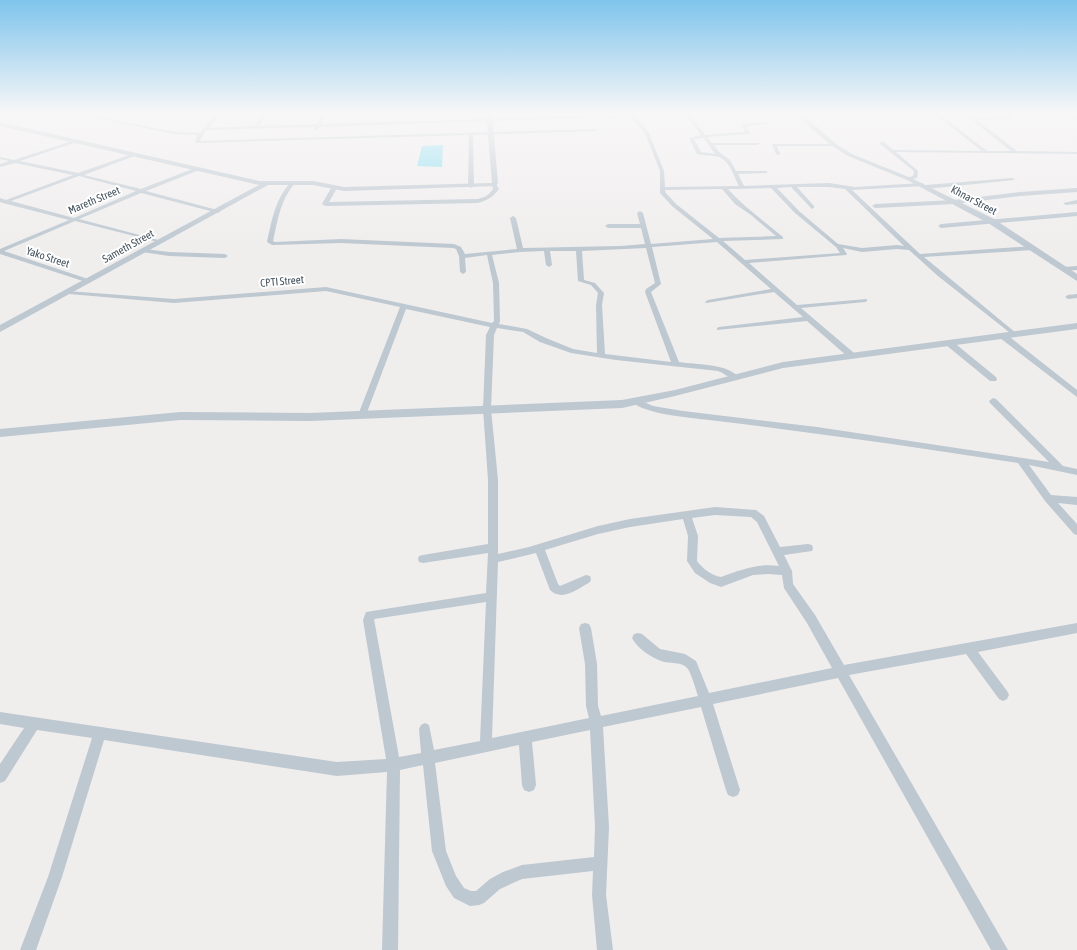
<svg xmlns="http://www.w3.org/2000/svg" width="1077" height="950" viewBox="0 0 1077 950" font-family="'Asap Condensed',sans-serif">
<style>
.water{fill:#81dcf2}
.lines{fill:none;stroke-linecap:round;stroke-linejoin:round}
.minor{fill:#bdc8d1;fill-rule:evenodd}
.tertiary{fill:#bdc8d1;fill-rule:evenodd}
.labels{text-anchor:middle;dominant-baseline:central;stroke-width:4;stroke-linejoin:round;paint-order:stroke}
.far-street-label{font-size:11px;fill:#44515c;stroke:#fff}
</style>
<rect width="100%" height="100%" fill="#f0eded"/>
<path class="water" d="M 443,145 L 442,167 L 417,166 L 422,146 Z"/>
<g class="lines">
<path class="minor" d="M 71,113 L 79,113 L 174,132 L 200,133 L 217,113 L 221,113 L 209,128 L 254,126 L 263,113 L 267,113 L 259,126 L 317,124 L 322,113 L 326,113 L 321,124 L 585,116 L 587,117 L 585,118 L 320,127 L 316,131 L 314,130 L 315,127 L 206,130 L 200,141 L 596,129 L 598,130 L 596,131 L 473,135 L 474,186 L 471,188 L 468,186 L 469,135 L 197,143 L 195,142 L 198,135 L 174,134 Z
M 628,113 L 632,113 L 634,115 L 649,133 L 664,171 L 665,187 L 739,186 C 734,177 730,161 719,157 C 715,155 704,156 697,154 L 689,138 L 701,135 L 685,113 L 689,113 L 705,135 L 745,132 L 742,124 L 768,122 L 769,124 L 746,126 L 750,134 L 707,137 L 712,143 L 760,143 L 758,145 L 714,145 L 719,152 L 730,160 L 736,171 L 766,171 L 768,172 L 766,173 L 738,174 L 744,186 L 829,183 L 855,187 L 922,183 L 924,184 L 924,186 L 852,190 L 920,254 L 1033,246 L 1036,248 L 1033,250 L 924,257 L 1016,333 L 1018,334 L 1014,336 L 938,276 L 909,250 L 897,249 L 862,252 L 843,248 L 847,254 L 846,255 L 749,263 L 797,305 L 867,299 L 867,301 L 865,302 L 801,308 L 854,353 L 854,357 L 848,357 L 807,321 L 717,330 L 717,328 L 719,327 L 803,317 L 774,292 L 706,303 L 705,302 L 708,300 L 771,289 L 717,242 L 652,247 L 661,284 L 651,292 L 679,362 C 698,365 721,363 737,375 L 737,379 C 730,380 725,373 718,371 L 616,360 L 571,353 L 540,342 L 523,332 L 497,328 L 494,335 L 491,409 L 498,480 L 498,554 L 529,547 L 598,526 L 630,519 L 715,507 L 756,510 L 764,516 L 780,547 L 808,544 L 812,545 L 813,548 L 812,551 L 784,555 L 792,571 L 793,584 L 815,615 L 844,665 L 1077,623 L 1077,633 L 978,652 L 1007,691 L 1009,695 L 1007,699 L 1003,701 L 999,699 L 966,654 L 849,675 L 1008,950 L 991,950 L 838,678 L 713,704 L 740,790 L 738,795 L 733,797 L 728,795 L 726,790 L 701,707 L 603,727 L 609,827 L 606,895 L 613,950 L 597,950 L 592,895 L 593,871 L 522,879 L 500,889 L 484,903 L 479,905 L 470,906 L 454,898 L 446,886 L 432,851 L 423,765 L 400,770 L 398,950 L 382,950 L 387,772 L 337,776 L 104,740 L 62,877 L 36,950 L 20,950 L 48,877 L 92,738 L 37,730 L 5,781 L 0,783 L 0,764 L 24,728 L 0,724 L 0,712 L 337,762 L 386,759 L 363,620 L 366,612 L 486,593 L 488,553 L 423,563 L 419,562 L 418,559 L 419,556 L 423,555 L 488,544 L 488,480 L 483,409 L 486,335 L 490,327 L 406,309 L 366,415 L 362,418 L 358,415 L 400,307 L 326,291 L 174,303 L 69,294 L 67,293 L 67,291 L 174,299 L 326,287 L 492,323 L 494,321 L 493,283 L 487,255 L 465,258 L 466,272 L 463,274 L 460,272 L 459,256 L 456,249 L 453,248 L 341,243 L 272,245 L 267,242 C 272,220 275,199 291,182 L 295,182 L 295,183 C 280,201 278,219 273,241 L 275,242 L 341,239 L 454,244 L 461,247 L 465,254 L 517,249 L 510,218 L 513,216 L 516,218 L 523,248 L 621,246 L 645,244 L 641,228 L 608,228 L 605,226 L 608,224 L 640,224 L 637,213 L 640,211 L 643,213 L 651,244 L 713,239 L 672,206 L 660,193 L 660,171 L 645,133 L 631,117 L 597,118 L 595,117 L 629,115 ZM 704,138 L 715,154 L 701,152 L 694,139 ZM 791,187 L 812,209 L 814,208 L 814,206 L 797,187 L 829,187 L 845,189 L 904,246 L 897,245 L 862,248 L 838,244 L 799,211 L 777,188 ZM 771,188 L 795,213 L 836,247 L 840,253 L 745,260 L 723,241 L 783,239 L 783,237 C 764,221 744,207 728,189 ZM 722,189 L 735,204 L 751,215 L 776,236 L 719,238 L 676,204 L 666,193 L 665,190 ZM 646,248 L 655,283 L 646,289 L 645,292 L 671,362 L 605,354 L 602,305 L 604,293 L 595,283 L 584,280 L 582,251 ZM 544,251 L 546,265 L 549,267 L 552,265 L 550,251 L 576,251 L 578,281 L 591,285 L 598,293 L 596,305 L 597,353 L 573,349 L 546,338 L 527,329 L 499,324 L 500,321 L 499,283 L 492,255 L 520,252 ZM 715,515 L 751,517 L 757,522 L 779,566 C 758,563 740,570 721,577 C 712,576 702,568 697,561 L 698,536 L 692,518 ZM 683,519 L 688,536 L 687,561 L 695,573 L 710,583 L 721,587 L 753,575 L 768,574 L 782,575 L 784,588 L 807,623 L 832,668 L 709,693 L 696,661 L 685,654 L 660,649 L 642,634 L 638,633 L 634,634 L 632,638 C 637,648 652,658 661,661 C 670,664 682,661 688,669 C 692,676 695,687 698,696 L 601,716 L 598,706 L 597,664 L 591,628 L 589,624 L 585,623 L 581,624 L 579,628 L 585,664 L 586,706 L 589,718 L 492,738 L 498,562 L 536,553 L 550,590 C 562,602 578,589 590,582 L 591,579 L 590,576 L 586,575 L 560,586 L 558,584 L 545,550 L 598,534 L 630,527 ZM 486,602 L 480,741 L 434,750 L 429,725 L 425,723 L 421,725 L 419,729 L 421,753 L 399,757 L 374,619 ZM 590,730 L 595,827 L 594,857 L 522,865 L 503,872 L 490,879 L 476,891 L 471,891 L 464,888 L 456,876 L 446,851 L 435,763 L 519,745 L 522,785 L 524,790 L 529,792 L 534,790 L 536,785 L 532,742 Z
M 933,113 L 938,113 L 987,151 L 1011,151 L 963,113 L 968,113 L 974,118 L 1009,117 L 1008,114 L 1010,114 L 1013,119 L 977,120 L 1017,151 L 1077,152 L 1077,154 L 896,152 L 918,171 L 917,178 L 907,180 L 907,178 L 913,176 L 914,171 L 880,144 L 880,142 L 884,142 L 893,150 L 982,151 Z
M 1061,113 L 1066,113 L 1077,118 L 1077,121 Z
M 75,140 L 77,142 L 20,161 L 78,173 L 135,153 L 137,155 L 84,175 L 141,189 L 195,168 L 199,168 L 199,170 L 146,191 L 221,211 L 218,213 L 141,193 L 79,219 L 162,241 L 162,243 L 75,221 L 4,251 L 91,280 L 91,282 L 89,283 L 0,254 L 0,249 L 69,220 L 3,203 L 0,202 L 0,198 L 6,200 L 73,175 L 15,163 L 0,167 L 0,164 L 9,161 L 0,159 L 0,157 L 14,160 ZM 79,176 L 136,191 L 74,218 L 11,201 Z
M 772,144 L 834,144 L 836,145 L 834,146 L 777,146 L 780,154 L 778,155 L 776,154 Z
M 1012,178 L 1014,179 L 1014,180 L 926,189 L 923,187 L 926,185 Z
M 492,184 L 496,184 L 499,189 C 493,197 487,201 477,203 L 325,206 L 322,204 L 331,188 L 334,186 L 337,188 L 329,202 L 477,199 C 484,198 489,195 493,189 Z
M 1077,188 L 1077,192 L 1020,196 L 954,204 L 875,208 L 872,206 L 875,204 L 954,200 L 1020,192 Z
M 1077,200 L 1077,204 L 1066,205 L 1063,203 Z
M 1077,212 L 1077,216 L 941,228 L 938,226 L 941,224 Z
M 144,249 L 169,252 L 225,254 L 228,256 L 225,258 L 169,256 L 142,252 L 141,251 Z
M 1077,266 L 1077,270 L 1064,271 L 1061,269 L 1064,267 Z
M 1077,294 L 1077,298 L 1068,299 L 1065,297 L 1068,295 Z
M 1000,334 L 1006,334 L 1077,390 L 1077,397 L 1000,338 Z
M 946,341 L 952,341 L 996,377 L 997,379 L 996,381 L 990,381 L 946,345 Z
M 993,398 L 996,399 L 1063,466 L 1077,469 L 1077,475 L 1029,465 L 1051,495 L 1077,497 L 1077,505 L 1058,503 L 1077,524 L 1077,535 L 1074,534 L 1045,501 L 1018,463 C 915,447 812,432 709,420 C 692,418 643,414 633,402 L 637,399 L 653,406 L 683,411 L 817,427 L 1049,462 L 990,403 L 989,401 Z"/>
<path class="tertiary" d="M 486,113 L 492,113 L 498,183 L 496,186 L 344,191 L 313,185 L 268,185 L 0,332 L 0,325 L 259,185 L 0,126 L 0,122 L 259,181 L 313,181 L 344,187 L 492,183 Z
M 793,113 L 800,113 L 807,118 L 836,144 L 852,154 L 911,178 L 994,219 L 1077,274 L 1077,281 L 988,223 L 907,180 L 848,156 L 832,146 Z
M 1077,323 L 1077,329 L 783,368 L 675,396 L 622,408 L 310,421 L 180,420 L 0,437 L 0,429 L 180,412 L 310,413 L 622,400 L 675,390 L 783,362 Z"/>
</g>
<linearGradient id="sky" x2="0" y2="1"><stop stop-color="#7fc4ec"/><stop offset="0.46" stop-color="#f8f7f7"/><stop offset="1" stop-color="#f8f7f7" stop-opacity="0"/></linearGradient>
<rect width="1077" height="246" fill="url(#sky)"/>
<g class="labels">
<g class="far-street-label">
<text transform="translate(94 200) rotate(-23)">Mareth Street</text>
<text transform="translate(974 200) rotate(28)">Khnar Street</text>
<text transform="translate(128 246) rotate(-29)">Sameth Street</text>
<text transform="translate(48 257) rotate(18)">Yako Street</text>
<text transform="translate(282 281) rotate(-5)">CPTI Street</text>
</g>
</g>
</svg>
